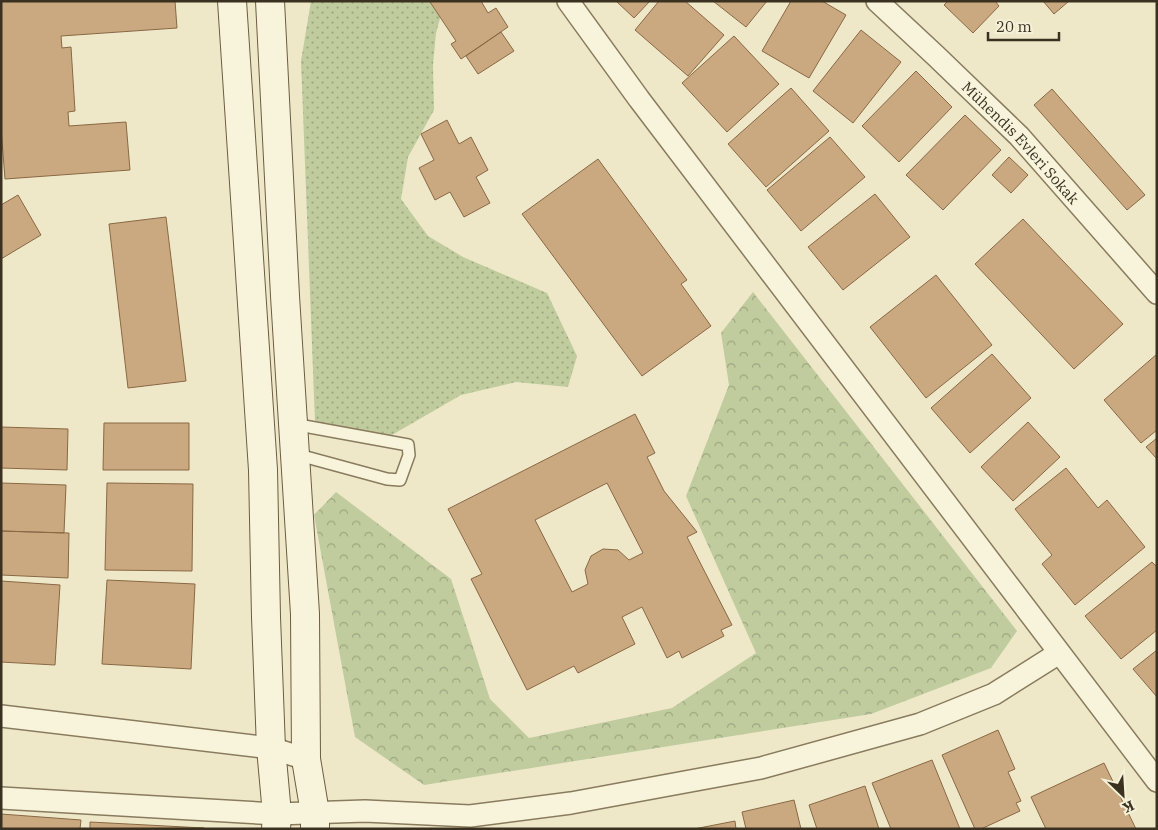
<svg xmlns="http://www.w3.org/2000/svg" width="1158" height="830" viewBox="0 0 1158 830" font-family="'IBM Plex Serif',serif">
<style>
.grass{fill:url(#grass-dots)}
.forest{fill:url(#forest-crowns)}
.building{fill:#cba980;stroke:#896844;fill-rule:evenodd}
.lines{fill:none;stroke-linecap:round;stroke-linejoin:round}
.lane-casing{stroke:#8a7b5e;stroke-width:14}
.street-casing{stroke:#8a7b5e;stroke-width:24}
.secondary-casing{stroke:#6c5c41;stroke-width:30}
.lane{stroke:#f8f4dc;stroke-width:11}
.street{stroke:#f8f4dc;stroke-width:21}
.secondary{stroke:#f8f4dc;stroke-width:28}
.labels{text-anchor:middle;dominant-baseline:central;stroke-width:4;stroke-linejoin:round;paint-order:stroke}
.street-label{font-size:15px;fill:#3b3121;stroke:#f5f1d8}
</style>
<defs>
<pattern id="grass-dots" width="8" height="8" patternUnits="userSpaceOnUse" patternTransform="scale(1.25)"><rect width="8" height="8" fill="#c0cc9d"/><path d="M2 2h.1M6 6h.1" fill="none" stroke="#9da680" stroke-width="1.8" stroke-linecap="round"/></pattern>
<pattern id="forest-crowns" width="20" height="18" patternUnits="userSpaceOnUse" patternTransform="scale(1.25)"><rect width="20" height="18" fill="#c0cc9d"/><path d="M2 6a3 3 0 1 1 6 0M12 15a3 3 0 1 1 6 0" fill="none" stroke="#9da680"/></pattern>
</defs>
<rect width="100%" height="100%" fill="#eee8c9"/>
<path class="grass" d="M 311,1 L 450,1 L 444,4 L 436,33 L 433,65 L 434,110 L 408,157 L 401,199 L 428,236 L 463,257 L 547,293 L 577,356 L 568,387 L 516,382 L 461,395 L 385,439 L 315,422 L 301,61 Z"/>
<path class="forest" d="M 753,292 L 1017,631 L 991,668 L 871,714 L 424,785 L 355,737 L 314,515 L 336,492 L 451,579 L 490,699 L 529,738 L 672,708 L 756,653 L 686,496 L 729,385 L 721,333 Z"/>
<path class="building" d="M 1,1 L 175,1 L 177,28 L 61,36 L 62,48 L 71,47 L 75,111 L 68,112 L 69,126 L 126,122 L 130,170 L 5,179 L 1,128 Z
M 431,1 L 481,1 L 488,13 L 496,8 L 508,27 L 461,59 L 451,44 L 456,41 L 430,2 Z
M 616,1 L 650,1 L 634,18 Z
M 659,1 L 685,1 L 724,35 L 688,76 L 635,30 Z
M 713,1 L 767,1 L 746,27 Z
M 791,1 L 822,1 L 846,15 L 809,78 L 762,51 Z
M 948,1 L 995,1 L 999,6 L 973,33 L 944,5 Z
M 1043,1 L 1069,1 L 1054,14 Z
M 861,30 L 901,62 L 853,123 L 813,91 Z
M 501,32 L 514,51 L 478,74 L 466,56 Z
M 734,36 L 779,84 L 727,132 L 682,83 Z
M 916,71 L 952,107 L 899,162 L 862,126 Z
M 791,88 L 829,131 L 766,187 L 728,144 Z
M 1052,89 L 1145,195 L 1127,210 L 1034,105 Z
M 965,115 L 1001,150 L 943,210 L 906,175 Z
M 447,120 L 459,144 L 471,137 L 488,170 L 476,177 L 490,203 L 464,217 L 450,192 L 435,200 L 419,168 L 434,160 L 421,134 Z
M 830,137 L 865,177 L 801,231 L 767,190 Z
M 1009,157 L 1028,175 L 1011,193 L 992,175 Z
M 598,159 L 687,280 L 681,284 L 711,326 L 642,376 L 522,214 Z
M 875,194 L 910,237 L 843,290 L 808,247 Z
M 18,195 L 41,235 L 1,259 L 1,205 Z
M 166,217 L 186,381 L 128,388 L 109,224 Z
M 1023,219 L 1123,324 L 1074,369 L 975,264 Z
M 936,275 L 992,345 L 926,398 L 870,327 Z
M 992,354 L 1031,398 L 970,453 L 931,408 Z
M 1157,354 L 1157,430 L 1141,443 L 1104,400 Z
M 635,414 L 655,453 L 647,457 L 664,491 L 697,532 L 687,537 L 732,625 L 721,630 L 724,636 L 682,658 L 679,651 L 667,658 L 642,607 L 622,617 L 635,644 L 578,673 L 574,666 L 527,690 L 471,579 L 482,574 L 448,509 ZM 607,483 L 643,553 L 629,560 L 618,550 L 603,549 L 591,556 L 585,570 L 588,584 L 572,592 L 535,520 Z
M 1028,422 L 1060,457 L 1013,501 L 981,467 Z
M 104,423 L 189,423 L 189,470 L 103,470 Z
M 1,427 L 68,429 L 67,470 L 1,468 Z
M 1157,438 L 1157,459 L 1146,447 Z
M 1066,468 L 1098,508 L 1107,500 L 1145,547 L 1075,605 L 1042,564 L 1052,555 L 1015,509 Z
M 1,483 L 66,485 L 64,533 L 1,531 Z
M 107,483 L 193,484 L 192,571 L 105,570 Z
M 1,531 L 69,533 L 68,578 L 1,575 Z
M 1152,562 L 1157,567 L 1157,630 L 1121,659 L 1085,616 Z
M 107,580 L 195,584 L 191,669 L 102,664 Z
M 1,581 L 60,585 L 55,665 L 1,662 Z
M 1157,650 L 1157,697 L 1133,669 Z
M 998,730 L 1015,769 L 1008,772 L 1021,801 L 1016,803 L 1020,811 L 981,829 L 975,829 L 942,755 Z
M 932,760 L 960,829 L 891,829 L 872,783 Z
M 1104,763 L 1136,829 L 1046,829 L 1031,797 Z
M 865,786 L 879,829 L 817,829 L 809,805 Z
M 794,800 L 801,829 L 746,829 L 742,812 Z
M 1,814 L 81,820 L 80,829 L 1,829 Z
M 735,821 L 736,829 L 694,829 Z
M 90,822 L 204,828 L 90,829 Z"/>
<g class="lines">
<defs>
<path id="lane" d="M 293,424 L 408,445 L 409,455 L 400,480 L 387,479 L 295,454"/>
<g id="street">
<path d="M 568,1 L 639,99 L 1157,781"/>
<path id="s1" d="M 877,1 L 936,56 L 1019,136 L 1157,293"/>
<path d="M 1,716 L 271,748 L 306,759"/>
<path d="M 1,798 L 277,814 L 365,811 L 470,816 L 571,803 L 761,768 L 920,724 L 994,694 L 1059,653"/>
</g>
<path id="secondary" d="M 232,1 L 263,470 L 266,617 L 271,748 L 277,814 L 276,829
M 270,1 L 285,296 L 305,614 L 306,759 L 315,813 L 315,829"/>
</defs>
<use href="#lane" class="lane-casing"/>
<use href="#street" class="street-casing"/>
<use href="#secondary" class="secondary-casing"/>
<use href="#lane" class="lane"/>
<use href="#street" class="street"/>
<use href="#secondary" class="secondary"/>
</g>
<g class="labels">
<g class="street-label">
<text stroke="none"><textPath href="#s1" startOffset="202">Mühendis Evleri Sokak</textPath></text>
</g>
</g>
<rect width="1158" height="830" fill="none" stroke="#3b3121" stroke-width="5"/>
<g transform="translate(1123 795) rotate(155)" stroke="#f5f1d8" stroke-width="4" paint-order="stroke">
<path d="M0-4L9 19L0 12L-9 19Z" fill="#3b3121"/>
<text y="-8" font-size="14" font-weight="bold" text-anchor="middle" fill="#3b3121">K</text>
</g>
<path d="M988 32v8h71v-8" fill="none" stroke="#3b3121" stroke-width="2.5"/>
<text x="996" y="32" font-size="15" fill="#3b3121" stroke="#f5f1d8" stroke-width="4" paint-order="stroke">20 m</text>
</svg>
